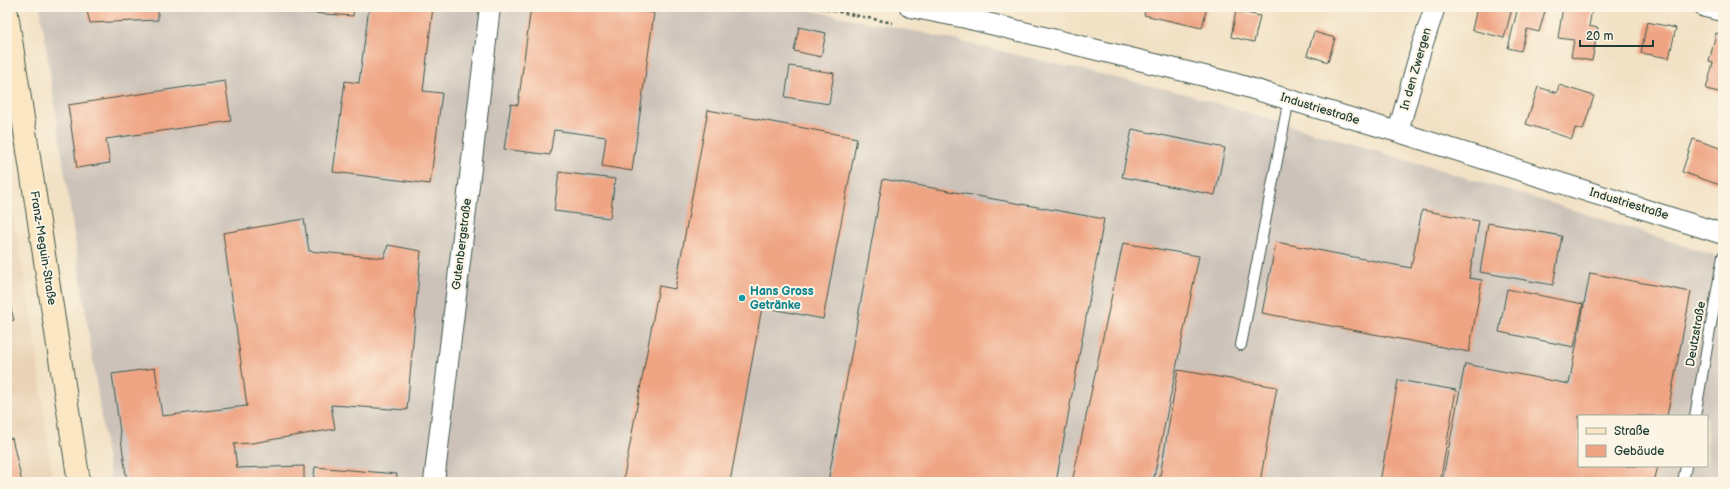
<svg xmlns="http://www.w3.org/2000/svg" width="1730" height="489" viewBox="0 0 1730 489" font-family="'Balsamiq Sans',sans-serif">
<style>
.built{fill:#ead4b8}
.industrial{fill:#ccc2b9;fill-rule:evenodd}
.building{fill:#efa483}
.lines{fill:none;stroke-linecap:round;stroke-linejoin:round}
.lane-casing{stroke:#3f564a;stroke-width:12}
.street-casing{stroke:#3f564a;stroke-width:22}
.secondary-casing{stroke:#3f564a;stroke-width:24}
.path{stroke:#3f564a;stroke-width:2.5;stroke-dasharray:3 3;stroke-linecap:butt}
.lane{stroke:#fff;stroke-width:10}
.street{stroke:#fff;stroke-width:20}
.secondary{stroke:#fbe7c3;stroke-width:22}
.culture-dot{fill:#0f9aa8;stroke:#fcf5e5;stroke-width:1.5}
.labels{text-anchor:middle;dominant-baseline:central;stroke-width:4;stroke-linejoin:round;paint-order:stroke}
.street-label{font-size:12px;fill:#1f3d34;stroke:#fcf5e5}
.culture-label{font-size:12px;font-weight:bold;fill:#0d838f;stroke:#fcf5e5;text-anchor:start}
</style>
<rect width="100%" height="100%" fill="#fcf5e5"/>
<filter id="ink" filterUnits="userSpaceOnUse"><feTurbulence type="fractalNoise" baseFrequency=".025" numOctaves="2"/><feDisplacementMap in="SourceGraphic" scale="8" xChannelSelector="R" yChannelSelector="G"/><feConvolveMatrix kernelMatrix="1 2 1 2 8 2 1 2 1" color-interpolation-filters="sRGB"/></filter>
<filter id="wash" filterUnits="userSpaceOnUse"><feTurbulence type="fractalNoise" baseFrequency=".012" numOctaves="4" result="noise"/><feDisplacementMap in="SourceGraphic" scale="16" xChannelSelector="R" yChannelSelector="G"/><feGaussianBlur stdDeviation="0.9" result="paint"/><feColorMatrix in="noise" values="0 0 0 0 0 0 0 0 0 0 0 0 0 0 0 0 0 1.4 0 .05"/><feComposite in="paint" operator="in"/></filter>
<g filter="url(#wash)">
<rect width="100%" height="100%" fill="#f2e2c5"/>
<path class="built" d="M 7,184 L 34,328 L 52,482 L 7,482 Z"/>
<path class="industrial" d="M 40,7 L 792,7 L 919,32 L 1182,93 L 1557,205 L 1723,258 L 1723,482 L 111,482 ZM 1579,416 L 1707,416 L 1707,466 L 1579,466 Z"/>
<g id="blocks">
<path class="building" d="M 86,7 L 158,7 L 158,20 L 90,23 Z
M 297,7 L 354,7 L 353,16 L 297,12 Z
M 369,7 L 433,7 L 423,91 L 442,93 L 430,184 L 333,172 L 345,81 L 359,83 Z
M 531,7 L 611,7 L 654,13 L 632,171 L 602,166 L 606,137 L 554,130 L 550,155 L 504,149 L 511,104 L 518,105 Z
M 1146,7 L 1207,7 L 1202,28 L 1144,15 Z
M 1477,7 L 1504,7 L 1512,9 L 1504,38 L 1472,30 Z
M 1518,7 L 1531,7 L 1545,11 L 1539,32 L 1527,29 L 1521,51 L 1508,48 Z
M 1563,7 L 1576,7 L 1592,10 L 1589,26 L 1598,28 L 1592,61 L 1571,57 L 1574,40 L 1558,38 Z
M 1236,11 L 1260,16 L 1254,42 L 1231,37 Z
M 1647,22 L 1676,28 L 1669,58 L 1641,53 Z
M 799,27 L 826,33 L 821,57 L 794,51 Z
M 1314,32 L 1335,38 L 1328,62 L 1307,55 Z
M 1716,33 L 1723,35 L 1723,93 L 1706,89 L 1713,63 L 1709,62 Z
M 790,66 L 834,73 L 829,104 L 785,97 Z
M 225,81 L 231,121 L 106,139 L 110,163 L 77,168 L 68,105 Z
M 1559,85 L 1594,96 L 1583,130 L 1575,128 L 1572,139 L 1526,124 L 1538,87 L 1557,93 Z
M 708,110 L 857,138 L 823,319 L 762,307 L 730,482 L 623,482 L 659,286 L 675,289 Z
M 1132,129 L 1225,148 L 1215,195 L 1122,177 Z
M 1693,139 L 1723,149 L 1723,186 L 1682,172 Z
M 559,172 L 615,179 L 610,218 L 554,211 Z
M 883,179 L 1104,219 L 1056,482 L 828,482 Z
M 1422,210 L 1479,221 L 1469,278 L 1482,280 L 1469,352 L 1262,313 L 1276,242 L 1411,268 Z
M 304,219 L 309,251 L 384,258 L 388,245 L 421,251 L 407,410 L 331,405 L 335,429 L 252,443 L 234,444 L 237,468 L 304,466 L 304,482 L 127,482 L 112,374 L 155,368 L 162,416 L 247,406 L 223,233 Z
M 1488,223 L 1562,236 L 1553,285 L 1480,272 Z
M 1123,243 L 1199,256 L 1153,482 L 1072,482 Z
M 1590,273 L 1691,292 L 1667,416 L 1579,416 L 1579,466 L 1658,466 L 1654,482 L 1442,482 L 1465,364 L 1569,384 Z
M 1507,289 L 1583,304 L 1574,347 L 1499,332 Z
M 7,294 L 14,320 L 7,322 Z
M 1178,370 L 1277,387 L 1260,482 L 1159,482 Z
M 1398,380 L 1456,390 L 1440,482 L 1380,482 Z
M 12,438 L 22,482 L 7,482 L 7,439 Z
M 315,467 L 397,474 L 396,482 L 313,482 Z"/>
</g>
</g>
<g filter="url(#ink)">
<use href="#blocks" fill-opacity="0" stroke="#3f564a" stroke-width="1"/>
<g class="lines">
<defs>
<path id="lane" d="M 1241,345 L 1289,99
M 1695,416 L 1723,256
M 1683,482 L 1686,466"/>
<path id="street" d="M 910,7 L 966,18 L 1233,83 L 1398,132 L 1723,234
M 1705,7 L 1723,11
M 1398,132 L 1421,49 L 1435,7
M 434,482 L 490,7"/>
<path id="secondary" d="M 7,14 L 79,482"/>
</defs>
<use href="#lane" class="lane-casing"/>
<use href="#street" class="street-casing"/>
<use href="#secondary" class="secondary-casing"/>
<path class="path" d="M 815,7 L 893,23"/>
<use href="#lane" class="lane"/>
<use href="#street" class="street"/>
<use href="#secondary" class="secondary"/>
</g>
</g>
<circle class="culture-dot" cx="742" cy="298" r="4"/>
<g class="labels">
<g class="street-label">
<text transform="translate(1416 69) rotate(-74)">In den Zwergen</text>
<text transform="translate(1320 109) rotate(17)">Industriestraße</text>
<text transform="translate(1629 204) rotate(17)">Industriestraße</text>
<text transform="translate(462 244) rotate(-83)">Gutenbergstraße</text>
<text transform="translate(43 248) rotate(81)">Franz-Meguin-Straße</text>
<text transform="translate(1696 334) rotate(-80)">Deutzstraße</text>
</g>
<g class="culture-label">
<text x="750" y="291">Hans Gross<tspan x="750" dy="14">Getränke</tspan></text>
</g>
</g>
<rect width="1730" height="489" fill="none" stroke="#fcf5e5" stroke-width="24"/>
<rect x="1578" y="415" width="130" height="52" fill="#fcf5e5" stroke="#a4ab9e"/>
<rect x="1586" y="428" width="20" height="6" fill="#fbe7c3" stroke="#a4ab9e"/>
<text x="1614" y="435" font-size="12" fill="#1f3d34">Straße</text>
<rect x="1586" y="445" width="20" height="12" fill="#efa483" stroke="#a4ab9e"/>
<text x="1614" y="455" font-size="12" fill="#1f3d34">Gebäude</text>
<path d="M1580 40v6h73v-6" fill="none" stroke="#1f3d34" stroke-width="2"/>
<text x="1586" y="40" font-size="12" fill="#1f3d34" stroke="#fcf5e5" stroke-width="3" paint-order="stroke">20 m</text>
</svg>
